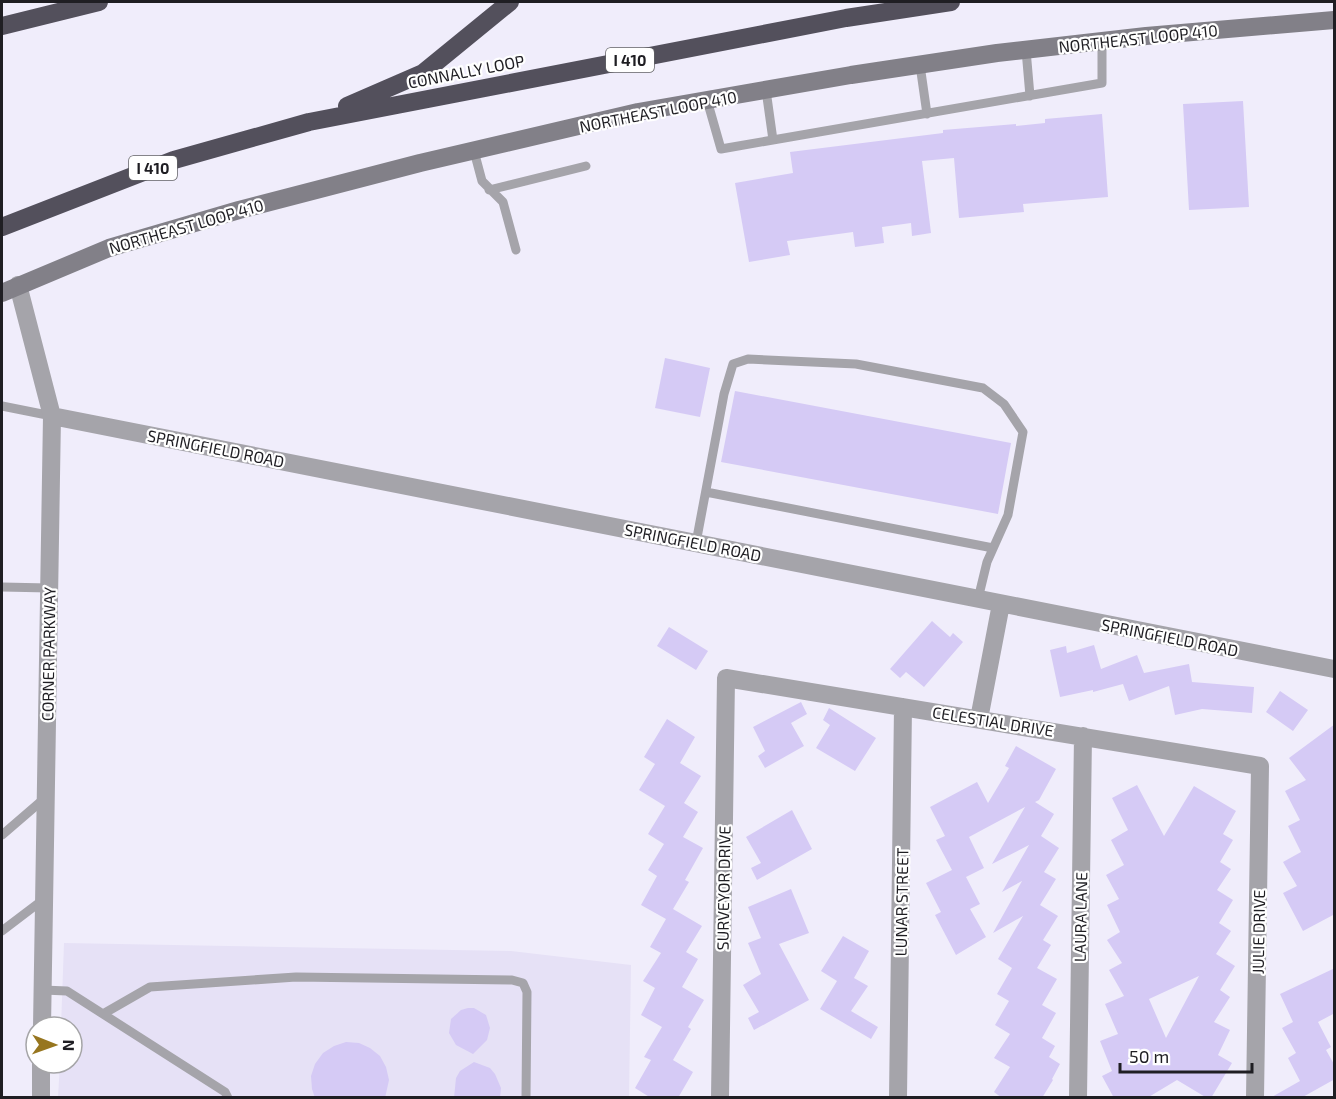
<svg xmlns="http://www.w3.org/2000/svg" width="1336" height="1099" viewBox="0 0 1336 1099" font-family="'Exo 2',sans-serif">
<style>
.built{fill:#e6e1f6}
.building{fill:#d5caf5;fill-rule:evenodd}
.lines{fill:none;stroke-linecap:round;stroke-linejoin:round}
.lane{stroke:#a5a4aa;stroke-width:9}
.street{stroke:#a5a4aa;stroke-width:18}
.secondary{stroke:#828088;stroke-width:18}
.highway{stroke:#53505c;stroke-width:18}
.labels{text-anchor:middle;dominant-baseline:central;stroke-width:4.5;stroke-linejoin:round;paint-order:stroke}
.shield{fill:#fff;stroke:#626265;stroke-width:1.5}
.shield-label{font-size:15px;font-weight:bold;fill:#1f1e23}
.street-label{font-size:16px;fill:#1f1e23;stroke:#fff}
</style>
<rect width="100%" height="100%" fill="#f0edfb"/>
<path class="built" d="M 64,943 L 511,951 L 631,965 L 629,1097 L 58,1097 L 60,1063 L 72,1063 L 72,1027 L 61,1027 Z"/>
<path class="building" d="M 1243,101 L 1249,207 L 1189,210 L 1183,104 Z
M 1102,114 L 1108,197 L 1023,204 L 1024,212 L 959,218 L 954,158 L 922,161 L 931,233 L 912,236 L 911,223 L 882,227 L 884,243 L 855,247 L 853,232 L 787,241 L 790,255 L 749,262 L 735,183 L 793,173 L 790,152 L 943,133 L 943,130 L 1016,124 L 1016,126 L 1045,123 L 1045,119 Z
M 665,358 L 710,368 L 700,417 L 655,408 Z
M 735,391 L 1011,443 L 998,514 L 721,462 Z
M 932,621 L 950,637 L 953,633 L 963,642 L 924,687 L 906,672 L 900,678 L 890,669 Z
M 669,627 L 708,651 L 696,670 L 657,646 Z
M 1094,645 L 1101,669 L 1137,655 L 1144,673 L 1189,664 L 1192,682 L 1254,687 L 1252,713 L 1202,709 L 1175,715 L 1169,686 L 1129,701 L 1123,684 L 1093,692 L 1093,690 L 1060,697 L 1050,650 L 1066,646 L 1067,653 Z
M 1280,691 L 1308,710 L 1293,731 L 1266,712 Z
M 801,702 L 807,714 L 791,723 L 804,746 L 765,768 L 758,756 L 765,751 L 753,727 Z
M 829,708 L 876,738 L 855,771 L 816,748 L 830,725 L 823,720 Z
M 667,719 L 695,737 L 680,763 L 701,776 L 684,803 L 698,812 L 683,837 L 703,848 L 685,880 L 689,882 L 673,909 L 702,926 L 686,952 L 698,959 L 682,987 L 704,1000 L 688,1027 L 691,1029 L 673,1060 L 693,1072 L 678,1098 L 651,1098 L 635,1088 L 651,1060 L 644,1057 L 662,1027 L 641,1015 L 655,988 L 643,981 L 661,953 L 650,947 L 666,919 L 641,905 L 657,876 L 648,870 L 664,844 L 648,834 L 665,806 L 639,790 L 655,764 L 644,757 Z
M 1335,724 L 1335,914 L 1303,931 L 1283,893 L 1297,886 L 1283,862 L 1301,852 L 1288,826 L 1300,820 L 1285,791 L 1306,780 L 1289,758 Z
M 1016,746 L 1056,769 L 1039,800 L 1035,802 L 1054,814 L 1041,836 L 1059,848 L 1044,872 L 1056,879 L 1040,905 L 1058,916 L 1043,940 L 1051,945 L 1037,968 L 1057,979 L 1042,1005 L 1056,1013 L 1042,1038 L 1055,1046 L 1049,1057 L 1060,1064 L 1052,1079 L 1053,1080 L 1042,1098 L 1002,1098 L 994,1092 L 1010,1067 L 994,1058 L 1010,1034 L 995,1025 L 1009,1001 L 997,994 L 1012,968 L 998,959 L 1023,916 L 993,933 L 1022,881 L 1002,892 L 1029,845 L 992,864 L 1025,807 L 969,837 L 984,868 L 966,877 L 980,904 L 970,909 L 986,937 L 956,955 L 935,915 L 941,912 L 926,883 L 952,870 L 936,840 L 945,836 L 930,807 L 977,782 L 988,803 L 1009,768 L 1005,766 Z
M 1137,785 L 1164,836 L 1194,786 L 1236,811 L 1223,834 L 1233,840 L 1220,862 L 1231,869 L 1217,890 L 1233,900 L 1219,923 L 1231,931 L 1216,954 L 1235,966 L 1220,990 L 1230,997 L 1214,1022 L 1230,1030 L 1218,1055 L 1232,1063 L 1211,1098 L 1207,1098 L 1177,1080 L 1147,1098 L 1114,1098 L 1102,1076 L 1112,1071 L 1100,1041 L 1118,1034 L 1105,1004 L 1124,996 L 1109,970 L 1122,963 L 1107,940 L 1120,932 L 1107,905 L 1119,899 L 1106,875 L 1124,865 L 1111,840 L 1128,830 L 1112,798 ZM 1199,976 L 1166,1038 L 1149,999 Z
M 792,810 L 812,849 L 757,880 L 751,868 L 761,863 L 746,837 Z
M 791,889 L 809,933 L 779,944 L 809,1000 L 754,1030 L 748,1018 L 759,1012 L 743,985 L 761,974 L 748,943 L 761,938 L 748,907 Z
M 843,936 L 869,951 L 854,978 L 868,986 L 851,1011 L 878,1027 L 871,1039 L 820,1009 L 837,981 L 821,971 Z
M 1335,968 L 1335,1013 L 1318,1022 L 1331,1047 L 1326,1050 L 1335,1066 L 1335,1079 L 1301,1098 L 1270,1098 L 1300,1081 L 1288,1058 L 1296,1053 L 1282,1028 L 1293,1022 L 1280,994 Z
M 468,1008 L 474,1008 L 486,1015 L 490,1028 L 487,1040 L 473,1054 L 456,1045 L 449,1033 L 451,1019 L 461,1010 Z
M 346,1042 L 359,1043 L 370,1048 L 380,1056 L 386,1067 L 389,1080 L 385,1098 L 315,1098 L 312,1089 L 311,1076 L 315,1064 L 323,1053 L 334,1046 Z
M 474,1062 L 490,1068 L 495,1074 L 501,1088 L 500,1098 L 454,1098 L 456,1078 L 460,1071 Z"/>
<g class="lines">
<path class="lane" d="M 1026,50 L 1030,96
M 920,65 L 927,114
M 766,90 L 773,140
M 707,100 L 721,149 L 1102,83 L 1102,41
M 474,151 L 482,181 L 503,202 L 516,250
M 489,190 L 586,166
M 2,406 L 52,416
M 706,492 L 993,548
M 696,543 L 724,394 L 733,364 L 748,359 L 856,364 L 983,388 L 1004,404 L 1023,432 L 1008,515 L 987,562 L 978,599
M 2,587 L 49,588
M 2,835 L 45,798
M 2,931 L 44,899
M 43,990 L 67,991 L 225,1092 L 228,1098
M 103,1014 L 150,987 L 296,977 L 512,980 L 523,983 L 527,992 L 526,1098"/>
<path class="street" d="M 18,285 L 52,416 L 42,1027
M 52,416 L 1334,669
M 979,719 L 1001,604
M 41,1098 L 41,1063
M 720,1098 L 726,678 L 1260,766 L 1255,1098
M 898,1098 L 903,707
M 1078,1098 L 1083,736"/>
<path class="secondary" d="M 2,293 L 109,248 L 239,210 L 420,163 L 638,112 L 851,75 L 997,53 L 1146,36 L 1334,20"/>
<path class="highway" d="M 2,26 L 99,2
M 347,106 L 423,73 L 510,2
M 2,227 L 174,160 L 309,122 L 846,18 L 951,2"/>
</g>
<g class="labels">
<g class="shield">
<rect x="606" y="48" width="48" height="24" rx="4.5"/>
<rect x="129" y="156" width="48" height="24" rx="4.5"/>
</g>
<g class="shield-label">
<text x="630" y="60">I 410</text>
<text x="153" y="168">I 410</text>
</g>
<g class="street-label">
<text transform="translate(1138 38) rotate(-6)">NORTHEAST LOOP 410</text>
<text transform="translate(466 71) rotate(-11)">CONNALLY LOOP</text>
<text transform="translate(658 111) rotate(-11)">NORTHEAST LOOP 410</text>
<text transform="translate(186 226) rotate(-16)">NORTHEAST LOOP 410</text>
<text transform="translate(216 448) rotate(11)">SPRINGFIELD ROAD</text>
<text transform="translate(693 542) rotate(11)">SPRINGFIELD ROAD</text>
<text transform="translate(1170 637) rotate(11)">SPRINGFIELD ROAD</text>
<text transform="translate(48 654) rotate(-89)">CORNER PARKWAY</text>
<text transform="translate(993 721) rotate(9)">CELESTIAL DRIVE</text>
<text transform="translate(723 888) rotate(-89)">SURVEYOR DRIVE</text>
<text transform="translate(901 902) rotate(-89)">LUNAR STREET</text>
<text transform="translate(1080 917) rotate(-89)">LAURA LANE</text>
<text transform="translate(1258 932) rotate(-89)">JULIE DRIVE</text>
</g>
</g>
<rect width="1336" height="1099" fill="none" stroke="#1f1e23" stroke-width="6"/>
<g transform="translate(54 1045) rotate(91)"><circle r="28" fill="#ffffff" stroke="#a5a5a7" stroke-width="1.5"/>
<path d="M0-4.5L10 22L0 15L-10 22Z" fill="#97761f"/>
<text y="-9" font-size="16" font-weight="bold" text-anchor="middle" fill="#1f1e23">N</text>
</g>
<path d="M1120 1063v9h132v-9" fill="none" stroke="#1f1e23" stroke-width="3"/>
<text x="1129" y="1063" font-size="18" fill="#1f1e23" stroke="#ffffff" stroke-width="4.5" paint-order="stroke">50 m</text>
</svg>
